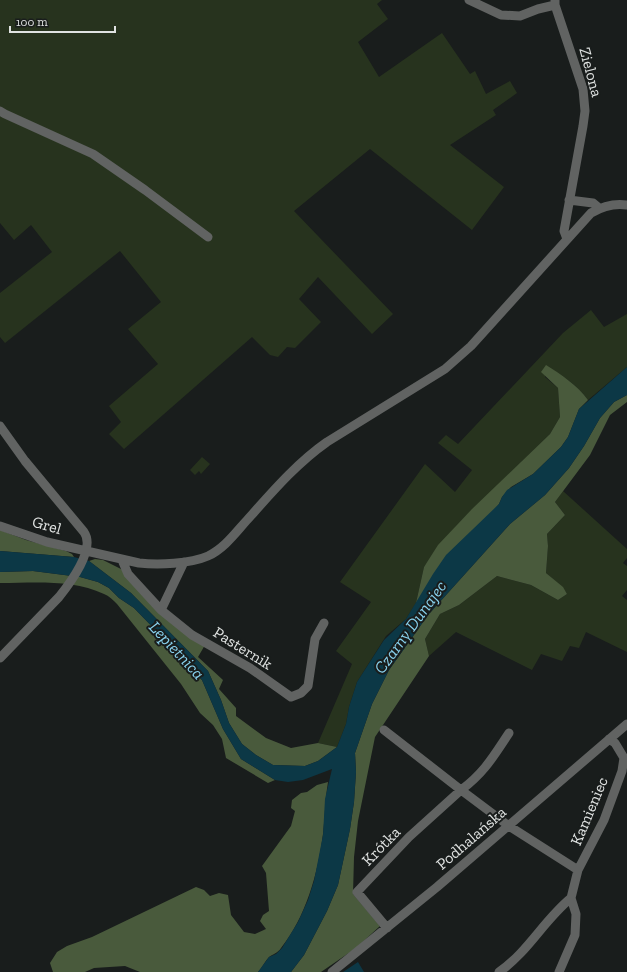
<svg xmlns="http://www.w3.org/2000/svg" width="627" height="972" viewBox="0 0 627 972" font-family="'Zilla Slab',serif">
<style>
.green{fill:#27331e}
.forest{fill:#495a3c}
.water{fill:#0c3846}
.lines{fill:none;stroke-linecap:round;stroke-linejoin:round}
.minor{stroke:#616362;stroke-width:9}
.labels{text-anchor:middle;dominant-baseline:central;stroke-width:4;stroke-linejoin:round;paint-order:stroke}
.street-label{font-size:16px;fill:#e0e3e2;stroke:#191d1c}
.water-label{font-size:17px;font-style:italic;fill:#88d1ed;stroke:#191d1c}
</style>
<rect width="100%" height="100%" fill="#191d1c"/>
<path class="green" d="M 0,0 L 382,0 L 377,4 L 388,19 L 358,42 L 379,77 L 442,33 L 470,74 L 475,71 L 486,94 L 510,81 L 517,93 L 493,110 L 496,115 L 450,145 L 504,187 L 472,230 L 370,149 L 294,211 L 393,314 L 372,334 L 318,277 L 299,299 L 321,322 L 295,348 L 287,347 L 278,357 L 270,355 L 252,337 L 124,449 L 109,434 L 121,422 L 109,406 L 158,364 L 128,329 L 161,302 L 120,251 L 5,343 L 0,337 L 0,293 L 52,252 L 31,225 L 14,240 L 0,223 Z
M 591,310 L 604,327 L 627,314 L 627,367 L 588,400 C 577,385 562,375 546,366 L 545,377 L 558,388 L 560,417 L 550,434 L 457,525 L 424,567 L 416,603 L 406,619 L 386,636 L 357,682 L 349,707 L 346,724 L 337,747 L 318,743 L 352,664 L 336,651 L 371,602 L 340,582 L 425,464 L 455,492 L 472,470 L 438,443 L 446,435 L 458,444 L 563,333 Z
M 202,457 L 210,464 L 201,474 L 199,471 L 195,475 L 190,470 Z
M 563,491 L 627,549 L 627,558 L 623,563 L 627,566 L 627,590 L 622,596 L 627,600 L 627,652 L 586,632 L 579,648 L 570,646 L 562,661 L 541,654 L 532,670 L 456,632 L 429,656 L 425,639 L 440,614 L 459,605 L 497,576 L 531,585 L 558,600 L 567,594 L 563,588 L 546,573 L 548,546 L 547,534 L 565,515 L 555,502 Z"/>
<path class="forest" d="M 546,365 C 562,375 577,385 588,400 L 579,409 L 568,437 L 561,447 L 533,474 L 511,487 L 502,497 L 499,504 L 416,603 L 424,567 L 438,545 L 472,509 L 550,434 L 560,417 L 558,388 L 541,372 Z
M 627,395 L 627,402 L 610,415 L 590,455 L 555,502 L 565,515 L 547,534 L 548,546 L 546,573 L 563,587 L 567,594 L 558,600 L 531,585 L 497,576 L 459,605 L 440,614 L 425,639 L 429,656 L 375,737 L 358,821 L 354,857 L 353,894 L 380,926 L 356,948 L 321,972 L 291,972 L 304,955 L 327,911 L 338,885 L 350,829 L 354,802 L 356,772 L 355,753 L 372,704 L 389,670 L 428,615 L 510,524 L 545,495 L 569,468 L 584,446 L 600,418 L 614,402 Z
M 0,530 L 26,540 L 66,551 L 72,554 L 74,557 L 0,551 Z
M 95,559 L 103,560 L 121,569 L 205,645 L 198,657 L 223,680 L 219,689 L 236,708 L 236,716 L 266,738 L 291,748 L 318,743 L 337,747 L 318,761 L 305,766 L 273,765 L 256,755 L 242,744 L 229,723 L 221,700 L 208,671 L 131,593 L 89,561 Z
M 33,571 L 80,577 L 98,582 L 109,588 L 119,598 L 134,608 L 173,648 L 188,666 L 202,680 L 223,729 L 241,759 L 275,780 L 268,783 L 226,758 L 222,739 L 213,725 L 200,713 L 181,684 L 117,604 C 113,600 109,596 104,594 C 72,579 34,583 0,583 L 0,572 Z
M 328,782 C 325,800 325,817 323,834 C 318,873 306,917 281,948 C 278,953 273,954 269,957 C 265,961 262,968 258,972 L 140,972 L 125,966 L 94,968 L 85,972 L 53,972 L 50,963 L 57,952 L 67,946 L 92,937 L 196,887 L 204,890 L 210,896 L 219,893 L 228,895 L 231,915 L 244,932 L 255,934 L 266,929 L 260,921 L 263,915 L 269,911 L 266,873 L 262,866 L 291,826 L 295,811 L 291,808 L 292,800 L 301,793 L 307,792 L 317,785 Z"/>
<path class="water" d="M 627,367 L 627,395 L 614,402 L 600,418 L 584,446 L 569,468 L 545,495 L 510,524 L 428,615 L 389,670 L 372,704 L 355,753 L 356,772 L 354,802 L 350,829 L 338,885 L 327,911 L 304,955 L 291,972 L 258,972 L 269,957 L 276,954 L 282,948 L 298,922 L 308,900 L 314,881 L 323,835 L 325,799 L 332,769 L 303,780 L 288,782 L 275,780 L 241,759 L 223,729 L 202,680 L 188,666 L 173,648 L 134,608 L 119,598 L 109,588 L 98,582 L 80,577 L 33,571 L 0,572 L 0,551 L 74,557 L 89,561 L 131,593 L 208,671 L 221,700 L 229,723 L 242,744 L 256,755 L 273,765 L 305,766 L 318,761 L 337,747 L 346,724 L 349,707 L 357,682 L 384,640 L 406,619 L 433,574 L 446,555 L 499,504 L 502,497 L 507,490 L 533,474 L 561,447 L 568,437 L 579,409 Z
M 358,962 L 364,972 L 343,972 Z"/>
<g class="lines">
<path class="minor" d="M 469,0 L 501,15 L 520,16 L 538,9 L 555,5
M 555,0 L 555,5 L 583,89 L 585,111 L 583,126 L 564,231 L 567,239
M 0,111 L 5,114 L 93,154 L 145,190 L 208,237
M 569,200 L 593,203 L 599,208
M 0,426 L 25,461 L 84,532 C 96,549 70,583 59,597 L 0,658
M 0,526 L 47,542 L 139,563 C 158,565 190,564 208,556 C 225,548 236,532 248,519 C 273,491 297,463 327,442 L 445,369 L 471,346 L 591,213 C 603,206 614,203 627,205
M 122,560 L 128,574 L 161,610 L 192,635 L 250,668 L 291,697 L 301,693 L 308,686 L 315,639 L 324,623
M 161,610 L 184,562
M 384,730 L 461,790 C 484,773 493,757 509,733
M 387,928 L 357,892 L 409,837 L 461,790 L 509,826 L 578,870
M 332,972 L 437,887 L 627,724
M 499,972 C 528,952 544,920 571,898
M 559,972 L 575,935 L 576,914 L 571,898 L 578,870 L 604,820 L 622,771 L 624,758 L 615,743 L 609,739"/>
</g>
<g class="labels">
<g class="street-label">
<text transform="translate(591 72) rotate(75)">Zielona</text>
<text transform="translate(47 525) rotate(16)">Grel</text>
<text transform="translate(243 648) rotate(32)">Pasternik</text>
<text transform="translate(589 811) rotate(-67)">Kamieniec</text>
<text transform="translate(471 838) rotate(-41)">Podhalańska</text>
<text transform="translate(381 846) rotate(-46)">Krótka</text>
</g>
<g class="water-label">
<text transform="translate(410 627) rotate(-54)">Czarny Dunajec</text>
<text transform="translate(177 650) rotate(47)">Lepietnica</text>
</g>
</g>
<path d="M10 26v6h105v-6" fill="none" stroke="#e0e3e2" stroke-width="2"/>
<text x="16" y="26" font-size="12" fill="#e0e3e2" stroke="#191d1c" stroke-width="3" paint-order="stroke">100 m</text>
</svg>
